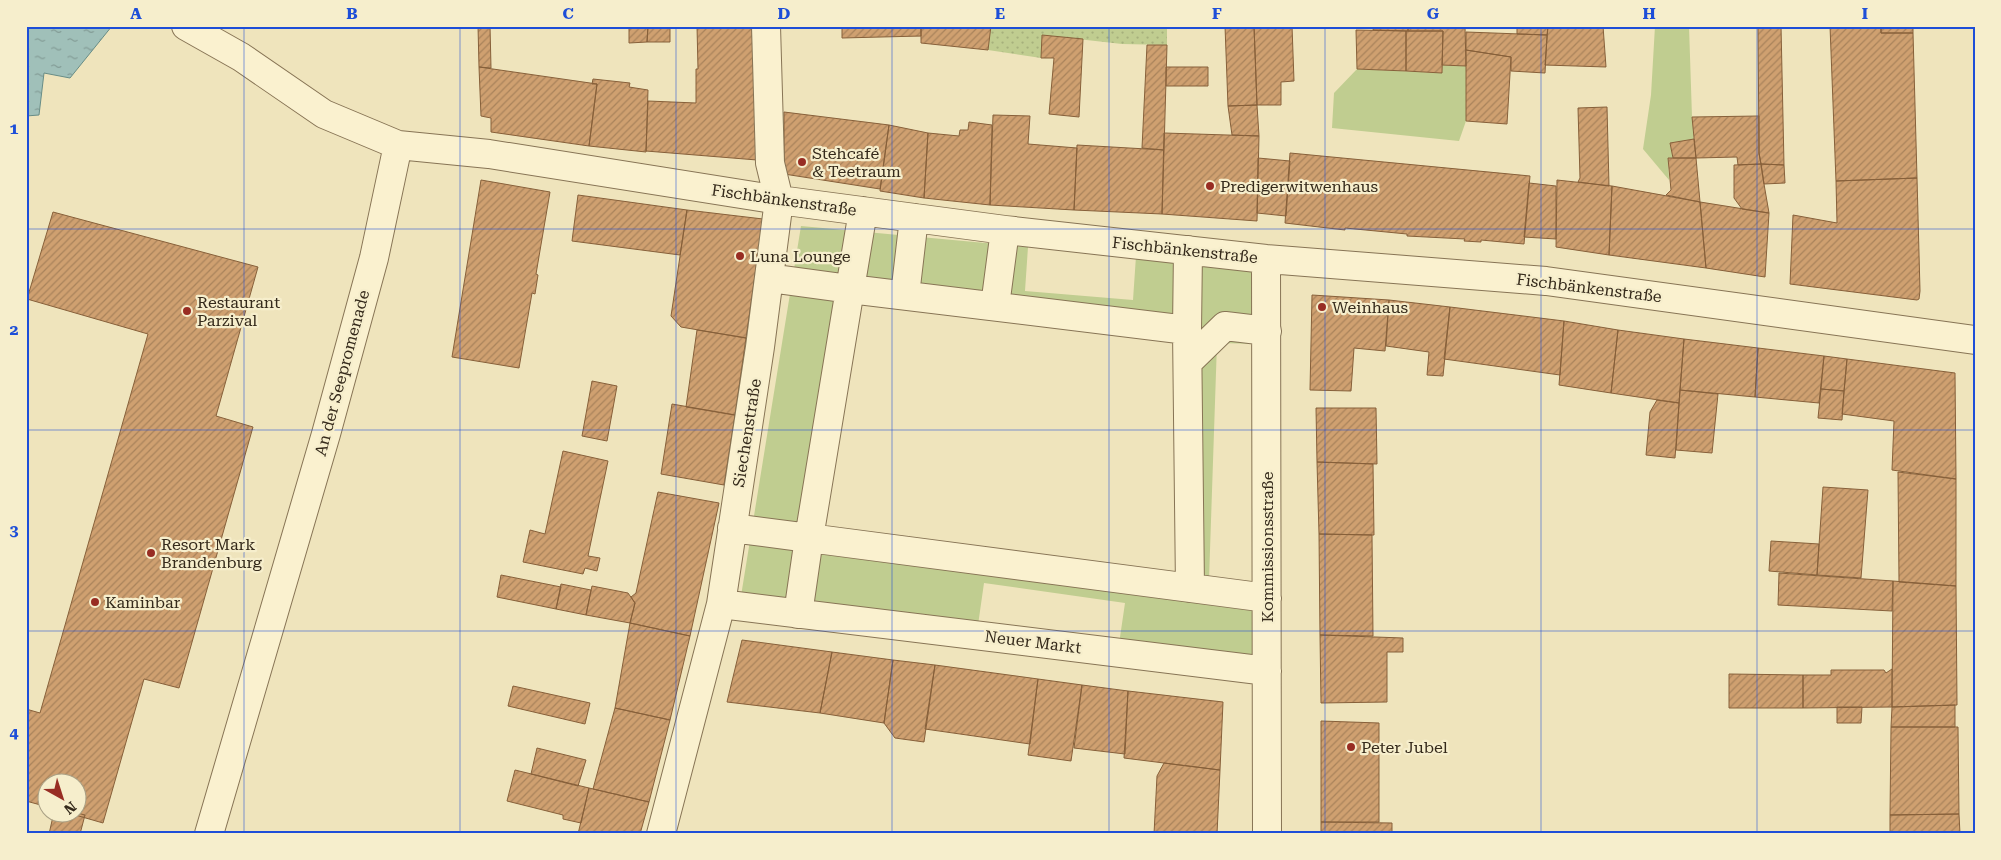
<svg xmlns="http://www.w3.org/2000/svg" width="2001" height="860" viewBox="0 0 2001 860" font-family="'Roboto Serif',serif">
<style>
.grass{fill:#c0cd90;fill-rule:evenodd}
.garden{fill:url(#garden-dots)}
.water{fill:url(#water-ripples);stroke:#688d87}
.building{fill:url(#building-hatch);stroke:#87603a}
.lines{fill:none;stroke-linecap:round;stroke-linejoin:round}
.street-casing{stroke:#877455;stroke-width:30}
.street{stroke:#faf1cf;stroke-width:28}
.grid{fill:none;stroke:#1d4ed8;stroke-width:1;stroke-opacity:0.55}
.poi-dot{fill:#982d23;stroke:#f6eecc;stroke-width:2}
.labels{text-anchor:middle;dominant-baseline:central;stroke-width:4.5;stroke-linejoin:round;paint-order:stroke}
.poi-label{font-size:16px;fill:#352a1b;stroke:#f6eecc;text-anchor:start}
.street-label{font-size:16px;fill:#352a1b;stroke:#f6eecc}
.neatline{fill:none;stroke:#1d4ed8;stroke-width:2}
.grid-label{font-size:16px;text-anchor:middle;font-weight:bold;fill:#1d4ed8}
</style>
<defs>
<pattern id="garden-dots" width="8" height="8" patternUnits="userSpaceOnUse" patternTransform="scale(1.25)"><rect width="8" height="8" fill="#c0cd90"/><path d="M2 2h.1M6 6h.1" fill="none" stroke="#a6b07c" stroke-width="1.8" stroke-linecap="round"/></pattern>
<pattern id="water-ripples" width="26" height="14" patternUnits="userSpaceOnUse" patternTransform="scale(1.25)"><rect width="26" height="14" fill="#a0c0b9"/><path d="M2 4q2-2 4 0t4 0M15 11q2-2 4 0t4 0" fill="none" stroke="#839c96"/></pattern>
<pattern id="building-hatch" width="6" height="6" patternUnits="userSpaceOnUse" patternTransform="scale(1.25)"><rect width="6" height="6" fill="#cfa070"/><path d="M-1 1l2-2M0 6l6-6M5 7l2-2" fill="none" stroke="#a9835b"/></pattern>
</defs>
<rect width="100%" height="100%" fill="#efe4bc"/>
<path class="grass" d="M 1655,26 L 1689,26 L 1692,117 L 1694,139 L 1670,143 L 1673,158 L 1668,159 L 1669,180 L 1643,149 L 1651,95 Z
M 1442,65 L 1466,66 L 1466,121 L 1459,141 L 1332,128 L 1334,93 L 1357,69 L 1442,73 Z
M 801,226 L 1028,247 L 1025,291 L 1133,300 L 1136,256 L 1259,270 L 1262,344 L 1217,343 L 1209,580 L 1254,581 L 1254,658 L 1119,644 L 1125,603 L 984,583 L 978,625 L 741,596 ZM 850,289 L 1187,330 L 1189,587 L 810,538 Z"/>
<path class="garden" d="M 991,26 L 1167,26 L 1167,45 L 1122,44 L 1042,35 L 1041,58 L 988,50 Z"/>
<path class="water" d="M 26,26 L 112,26 L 70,78 L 44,73 L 39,115 L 26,116 Z"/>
<path class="building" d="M 478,26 L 490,26 L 491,68 L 479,67 Z
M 629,26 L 648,26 L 647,42 L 629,43 Z
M 648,26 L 670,26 L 670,42 L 647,42 Z
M 697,26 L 754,26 L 757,160 L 646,151 L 648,101 L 696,103 L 696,69 L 698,69 Z
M 842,26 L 921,26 L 921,36 L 842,38 Z
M 921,26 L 991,26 L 988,50 L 921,43 Z
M 1225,26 L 1254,26 L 1257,105 L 1228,106 Z
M 1254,26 L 1292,26 L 1294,81 L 1281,82 L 1281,105 L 1257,105 Z
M 1374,26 L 1408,26 L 1408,31 L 1373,30 Z
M 1408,26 L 1465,27 L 1466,66 L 1442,65 L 1443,31 L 1408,31 Z
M 1517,26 L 1548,26 L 1547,35 L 1517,34 Z
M 1548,26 L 1603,26 L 1606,67 L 1545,65 Z
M 1758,26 L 1781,26 L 1784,165 L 1761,164 L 1759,153 Z
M 1830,26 L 1881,26 L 1881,33 L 1913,33 L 1917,178 L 1836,181 Z
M 1881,26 L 1913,26 L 1913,33 L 1881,33 Z
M 1356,30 L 1406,31 L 1406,71 L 1357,69 Z
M 1406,31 L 1443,31 L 1442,73 L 1406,71 Z
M 1466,32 L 1547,35 L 1545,73 L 1511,71 L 1511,57 L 1466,50 Z
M 1042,35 L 1083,39 L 1079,117 L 1049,114 L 1054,58 L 1041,58 Z
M 1147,45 L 1167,45 L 1164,150 L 1142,148 Z
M 1466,50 L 1511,57 L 1507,124 L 1466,121 Z
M 479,67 L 597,84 L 589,146 L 491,132 L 491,118 L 481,116 Z
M 1166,67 L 1208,67 L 1208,86 L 1166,86 Z
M 593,79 L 630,83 L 629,87 L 648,90 L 646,152 L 589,146 L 597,84 L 592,84 Z
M 1257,105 L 1259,136 L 1232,135 L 1228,106 Z
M 1607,107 L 1609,186 L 1578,182 L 1580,178 L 1578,108 Z
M 784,112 L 889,125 L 880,189 L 784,174 Z
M 993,115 L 1030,116 L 1028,144 L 1077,148 L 1074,210 L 990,205 Z
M 1759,116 L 1759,153 L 1761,164 L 1738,165 L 1737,157 L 1696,158 L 1692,117 Z
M 969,122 L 992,125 L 990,205 L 924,198 L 928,133 L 959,136 L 960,130 L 968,130 Z
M 889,125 L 928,133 L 924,198 L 880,191 Z
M 1164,133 L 1259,136 L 1257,221 L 1162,214 Z
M 1694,139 L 1696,158 L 1673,158 L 1670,143 Z
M 1077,145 L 1164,150 L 1162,214 L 1074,210 Z
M 1290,153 L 1530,176 L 1524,244 L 1481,240 L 1481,242 L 1464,241 L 1465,239 L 1407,236 L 1407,234 L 1345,228 L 1345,230 L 1285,223 Z
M 1258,158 L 1290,161 L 1286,216 L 1257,213 Z
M 1668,158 L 1696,158 L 1700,202 L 1666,195 L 1671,190 Z
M 1761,164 L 1784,165 L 1785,183 L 1764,184 Z
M 1761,164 L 1764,184 L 1769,213 L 1742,209 L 1734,198 L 1734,165 Z
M 1917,178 L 1920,291 L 1919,299 L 1917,300 L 1790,284 L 1793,215 L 1837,223 L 1836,181 Z
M 481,180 L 550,192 L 536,274 L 538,275 L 535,294 L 532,293 L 519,368 L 452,357 Z
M 1557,180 L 1612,186 L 1609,255 L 1556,247 Z
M 1529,183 L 1556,186 L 1556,239 L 1524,237 Z
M 1612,186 L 1700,202 L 1706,268 L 1609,255 Z
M 578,195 L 687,210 L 680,255 L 572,241 Z
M 1700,202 L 1769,213 L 1765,277 L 1706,268 Z
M 687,210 L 763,219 L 746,338 L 681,327 L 671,316 Z
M 53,212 L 258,267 L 216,416 L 253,427 L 179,688 L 144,679 L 103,823 L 65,812 L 78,812 L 78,782 L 48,782 L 48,807 L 26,801 L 26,709 L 40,713 L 148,334 L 27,299 Z
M 1312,295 L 1389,300 L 1385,351 L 1354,348 L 1351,391 L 1310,390 Z
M 1389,300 L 1450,307 L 1443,376 L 1427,375 L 1429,352 L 1386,346 Z
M 1450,307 L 1564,321 L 1560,375 L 1444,359 Z
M 1564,321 L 1618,330 L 1611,393 L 1559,385 Z
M 697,330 L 746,338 L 735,415 L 686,407 Z
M 1618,330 L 1684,339 L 1679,403 L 1611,393 Z
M 1684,339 L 1758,348 L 1755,397 L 1680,390 Z
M 1758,348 L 1824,356 L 1819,403 L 1755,397 Z
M 1824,356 L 1847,359 L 1844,391 L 1821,389 Z
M 1847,359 L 1955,373 L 1956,479 L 1892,470 L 1894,421 L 1842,414 Z
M 592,381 L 617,386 L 607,441 L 582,436 Z
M 1821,389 L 1844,391 L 1842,420 L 1818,418 Z
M 1680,390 L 1718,394 L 1712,453 L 1676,450 Z
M 1657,400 L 1679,403 L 1675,458 L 1646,455 L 1650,412 Z
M 672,404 L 735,415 L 724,485 L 661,474 Z
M 1316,408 L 1376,408 L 1377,464 L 1317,462 Z
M 563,451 L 608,461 L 588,556 L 600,558 L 597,571 L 585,568 L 583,574 L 523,562 L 530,530 L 545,534 Z
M 1317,462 L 1373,464 L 1374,535 L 1319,534 Z
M 1898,472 L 1956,479 L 1956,586 L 1899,582 Z
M 1823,487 L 1868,490 L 1861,578 L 1817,575 Z
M 658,492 L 719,503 L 690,636 L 630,623 L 635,603 L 631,597 L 636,593 Z
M 1319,534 L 1372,535 L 1373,636 L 1320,635 Z
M 1771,541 L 1819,544 L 1817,575 L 1769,571 Z
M 1779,573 L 1893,581 L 1892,611 L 1778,605 Z
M 501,575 L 561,587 L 556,609 L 497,597 Z
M 1893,581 L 1956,586 L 1957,705 L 1892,707 Z
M 561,584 L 591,590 L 586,615 L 556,609 Z
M 592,586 L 628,593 L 635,603 L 630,623 L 586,615 Z
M 630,623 L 690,636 L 670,720 L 615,708 Z
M 1320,635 L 1403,638 L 1403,652 L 1387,652 L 1387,702 L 1321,703 Z
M 742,640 L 832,652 L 820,713 L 727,702 Z
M 832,652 L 893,660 L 884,723 L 820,713 Z
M 893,660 L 935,665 L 924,742 L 895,738 L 884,723 Z
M 935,665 L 1038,679 L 1030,744 L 925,729 Z
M 1892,669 L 1892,707 L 1803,708 L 1803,675 L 1831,675 L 1831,670 L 1884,670 L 1886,673 Z
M 1729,674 L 1803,675 L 1803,708 L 1729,708 Z
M 1038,679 L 1082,685 L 1071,761 L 1028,755 Z
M 1082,685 L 1128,691 L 1125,754 L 1074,748 Z
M 513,686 L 590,703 L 585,724 L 508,706 Z
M 1128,691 L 1223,702 L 1220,770 L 1124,758 Z
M 1955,705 L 1955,727 L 1891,727 L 1892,707 Z
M 1837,707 L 1862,707 L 1861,723 L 1837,723 Z
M 615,708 L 670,720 L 649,802 L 593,789 Z
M 1321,721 L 1379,723 L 1379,822 L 1321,822 Z
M 1891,727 L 1958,727 L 1959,814 L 1890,815 Z
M 537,748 L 586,760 L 578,786 L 531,774 Z
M 1164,763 L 1220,770 L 1217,834 L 1154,834 L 1157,776 Z
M 515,770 L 589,788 L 581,823 L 563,819 L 563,815 L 507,801 Z
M 589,788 L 649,802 L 640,834 L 578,834 Z
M 54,812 L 73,812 L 85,815 L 80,834 L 49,834 Z
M 1959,814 L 1960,834 L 1890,834 L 1890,815 Z
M 1321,822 L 1392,823 L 1392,834 L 1321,834 Z
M 1528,832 L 1586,832 L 1586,834 L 1528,834 Z"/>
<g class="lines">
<defs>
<path id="street" d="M 186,26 L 241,57 L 324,114 L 398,145 L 489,154 L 779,200 L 1005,230 L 1266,259 L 1546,281 L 1975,340
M 1266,259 L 1267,834
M 769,278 L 850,289 L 863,211
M 905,295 L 914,218
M 995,306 L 1005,230
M 1187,330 L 1188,250
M 1188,362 L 1225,326 L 1267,331
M 732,528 L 809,538 L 798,614
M 1190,588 L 1187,330 L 850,289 L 809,538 L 1267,598
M 721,604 L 1267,671
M 209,834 L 326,434 L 374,258 L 398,145
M 661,834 L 721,604 L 760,347 L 779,200 L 770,163 L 766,26"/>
</defs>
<use href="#street" class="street-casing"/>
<use href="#street" class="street"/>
</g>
<path class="grid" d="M 244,26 L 244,834M 460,26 L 460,834M 676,26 L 676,834M 892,26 L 892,834M 1109,26 L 1109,834M 1325,26 L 1325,834M 1541,26 L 1541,834M 1757,26 L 1757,834M 26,229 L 1975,229M 26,430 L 1975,430M 26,631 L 1975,631"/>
<g class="poi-dot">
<circle cx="802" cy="162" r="5"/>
<circle cx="1210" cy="186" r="5"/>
<circle cx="740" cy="256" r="5"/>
<circle cx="1322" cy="307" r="5"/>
<circle cx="187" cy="311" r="5"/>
<circle cx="151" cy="553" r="5"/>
<circle cx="95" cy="602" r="5"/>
<circle cx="1351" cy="747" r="5"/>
</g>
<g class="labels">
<g class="poi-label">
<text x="812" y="153">Stehcafé<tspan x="812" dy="18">&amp; Teetraum</tspan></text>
<text x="1220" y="186">Predigerwitwenhaus</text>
<text x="750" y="256">Luna Lounge</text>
<text x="197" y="302">Restaurant<tspan x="197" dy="18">Parzival</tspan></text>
<text x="1332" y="307">Weinhaus</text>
<text x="161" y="544">Resort Mark<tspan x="161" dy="18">Brandenburg</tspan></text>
<text x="105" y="602">Kaminbar</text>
<text x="1361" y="747">Peter Jubel</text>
</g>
<g class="street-label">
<text transform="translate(784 200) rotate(8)">Fischbänkenstraße</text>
<text transform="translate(1185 250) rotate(6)">Fischbänkenstraße</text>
<text transform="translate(1589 288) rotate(7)">Fischbänkenstraße</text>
<text transform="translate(342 373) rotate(-75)">An der Seepromenade</text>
<text transform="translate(747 433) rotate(-81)">Siechenstraße</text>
<text transform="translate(1267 547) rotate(-90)">Kommissionsstraße</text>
<text transform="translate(1033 642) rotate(7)">Neuer Markt</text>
</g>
</g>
<rect width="2001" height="860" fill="none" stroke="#f6eecc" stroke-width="55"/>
<g transform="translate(62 798) rotate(141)"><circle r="24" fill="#f6eecc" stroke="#a9a085"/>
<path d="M0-4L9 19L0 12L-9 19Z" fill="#982d23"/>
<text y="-8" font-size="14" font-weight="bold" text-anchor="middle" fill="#352a1b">N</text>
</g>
<rect x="28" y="28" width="1946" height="804" class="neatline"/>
<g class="grid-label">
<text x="136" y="19">A</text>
<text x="352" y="19">B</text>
<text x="568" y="19">C</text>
<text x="784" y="19">D</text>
<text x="1000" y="19">E</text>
<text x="1217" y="19">F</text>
<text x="1433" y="19">G</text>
<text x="1649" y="19">H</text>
<text x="1865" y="19">I</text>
<text x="14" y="134">1</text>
<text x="14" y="335">2</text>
<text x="14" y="536">3</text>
<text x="14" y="738">4</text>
</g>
</svg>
